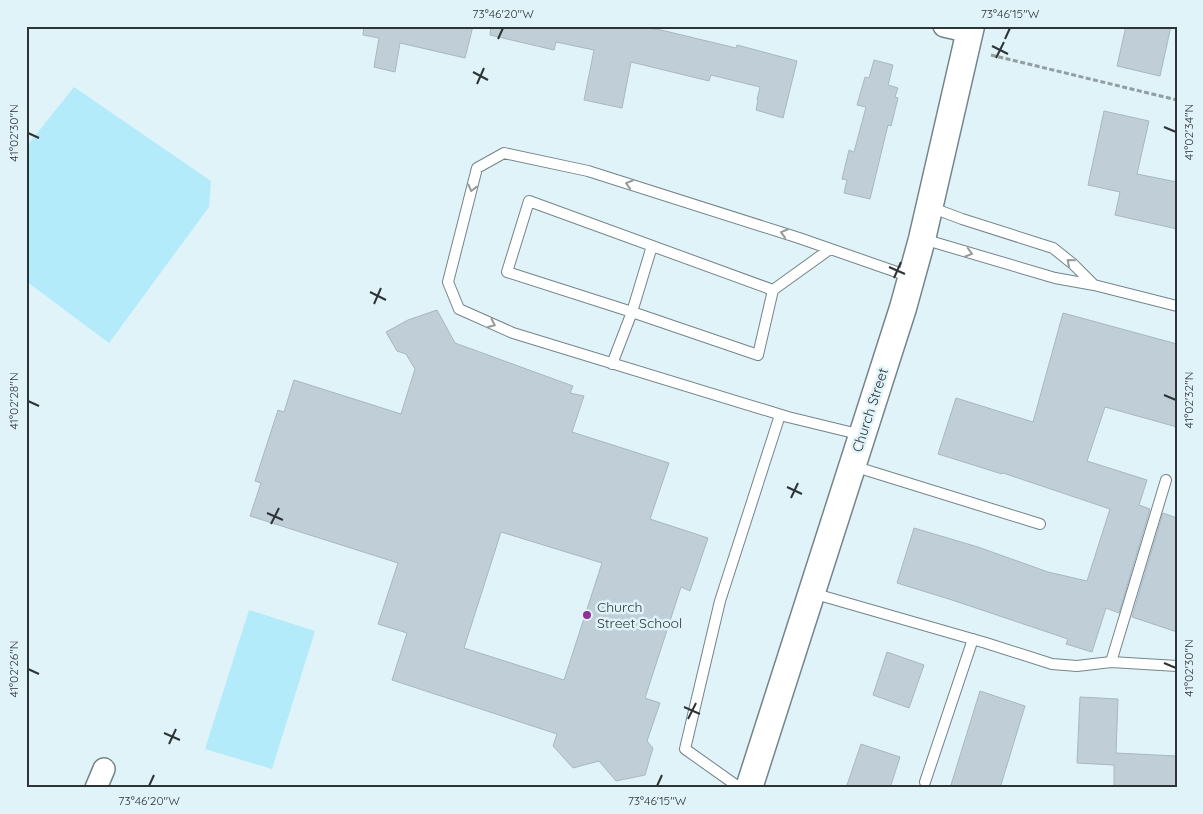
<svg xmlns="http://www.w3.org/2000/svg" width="1203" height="814" viewBox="0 0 1203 814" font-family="Quicksand,sans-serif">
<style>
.green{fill:#b3ebfb}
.building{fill:#c0ced8;stroke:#a9b7c1;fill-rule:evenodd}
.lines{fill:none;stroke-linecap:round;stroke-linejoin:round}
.service-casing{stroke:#74858a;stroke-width:12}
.minor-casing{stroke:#74858a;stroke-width:24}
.tertiary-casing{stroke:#74858a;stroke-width:29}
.path{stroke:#919fa3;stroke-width:3;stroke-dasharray:5 2.5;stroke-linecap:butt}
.service{stroke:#fff;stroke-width:10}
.minor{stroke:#fff;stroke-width:21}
.tertiary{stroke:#fff;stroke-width:26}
.oneway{stroke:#969a9a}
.ticks{fill:none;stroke:#2d3436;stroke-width:2}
.poi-dot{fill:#90319a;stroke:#e0f3f8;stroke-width:2}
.labels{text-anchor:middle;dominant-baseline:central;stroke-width:5;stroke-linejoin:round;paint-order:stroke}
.street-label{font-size:14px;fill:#2d3436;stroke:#e0f3f8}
.poi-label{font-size:14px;fill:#2d3436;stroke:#e0f3f8;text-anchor:start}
.neatline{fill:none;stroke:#2d3436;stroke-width:2}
.ticks-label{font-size:12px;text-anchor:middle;fill:#2d3436}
</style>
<rect width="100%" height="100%" fill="#e0f3f8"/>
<path class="green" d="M 74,87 L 211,181 L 209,207 L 109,343 L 26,281 L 26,147 Z
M 249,610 L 315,631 L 272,769 L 205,749 Z"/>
<path class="building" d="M 364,26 L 473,26 L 465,58 L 400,43 L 395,72 L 374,67 L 379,38 L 363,35 Z
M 491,26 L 629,26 L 661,30 L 736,48 L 737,45 L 797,61 L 783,118 L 756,110 L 758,100 L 757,100 L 760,87 L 711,75 L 709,81 L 631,62 L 622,108 L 584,100 L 594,50 L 556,42 L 554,50 L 490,35 Z
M 1126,26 L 1171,26 L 1160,76 L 1117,66 Z
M 874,60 L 893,65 L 888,85 L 898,88 L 895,97 L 898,98 L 891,126 L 888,125 L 870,199 L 844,193 L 847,180 L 842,179 L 849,150 L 854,152 L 866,107 L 857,105 L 865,77 L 869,78 Z
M 1104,111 L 1149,121 L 1137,174 L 1177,182 L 1177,229 L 1115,215 L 1120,192 L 1088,185 Z
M 437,310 L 455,343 L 573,386 L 570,393 L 584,396 L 572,432 L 669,463 L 650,519 L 708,538 L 690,591 L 681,587 L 645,698 L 660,703 L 647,741 L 653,748 L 645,775 L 616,781 L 599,761 L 573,768 L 553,746 L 557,734 L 392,680 L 407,633 L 378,624 L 398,563 L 250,516 L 261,483 L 255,481 L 278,410 L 284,412 L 294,380 L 401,414 L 415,369 L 406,354 L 397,351 L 386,332 L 408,320 ZM 501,532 L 602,563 L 564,680 L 464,648 Z
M 1063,313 L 1177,344 L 1177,427 L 1105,407 L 1087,461 L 1147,480 L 1139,505 L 1150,509 L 1119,613 L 1106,608 L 1092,652 L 1066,644 L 1068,639 L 952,600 L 897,583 L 914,528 L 978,547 L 1048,572 L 1087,581 L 1110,509 L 1003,473 L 1002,474 L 938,454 L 956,398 L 1033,422 Z
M 1163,513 L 1177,518 L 1177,632 L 1132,617 Z
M 887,652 L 924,665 L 909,708 L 873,695 Z
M 980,691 L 1025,706 L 1000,788 L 950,788 Z
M 1080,697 L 1118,699 L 1116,753 L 1177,756 L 1177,788 L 1114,788 L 1114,765 L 1077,763 Z
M 861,744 L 900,757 L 890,788 L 846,788 Z"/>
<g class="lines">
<defs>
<path id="service" d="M 923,239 L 1055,278 L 1094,285 L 1073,264 L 1053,248 L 962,219 L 930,207
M 652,246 L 632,312 L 507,272 L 529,201 L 773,290
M 1094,285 L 1177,306
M 612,364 L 632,312 L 758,355 L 773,290 L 830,249
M 862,435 L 788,417 L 513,333 L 459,309 L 448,282 L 477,168 L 504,153 L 588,171 L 799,238 L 911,277
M 853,466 L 1040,524
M 812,593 L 986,643 L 1052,664 L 1077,666 L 1111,662 L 1177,666
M 1111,662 L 1166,480
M 925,782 L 973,639
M 740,788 L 685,749 L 720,601 L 780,415"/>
<path id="minor" d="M 944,26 L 970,32
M 96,788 L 104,769"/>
<path id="tertiary" d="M 749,788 L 903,308 L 922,239 L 971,26"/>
</defs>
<use href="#service" class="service-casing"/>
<use href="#minor" class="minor-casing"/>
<use href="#tertiary" class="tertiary-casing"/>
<path class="path" d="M 991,55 L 1177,100"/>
<use href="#service" class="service"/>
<use href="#minor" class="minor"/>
<use href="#tertiary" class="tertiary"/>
</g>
<defs><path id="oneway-chevron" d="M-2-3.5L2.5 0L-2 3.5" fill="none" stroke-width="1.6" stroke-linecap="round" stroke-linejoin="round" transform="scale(1.25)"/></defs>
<g class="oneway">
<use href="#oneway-chevron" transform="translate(629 184) rotate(-163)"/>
<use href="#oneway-chevron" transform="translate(472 188) rotate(104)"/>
<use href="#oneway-chevron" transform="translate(784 233) rotate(-163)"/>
<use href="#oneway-chevron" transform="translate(969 253) rotate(17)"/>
<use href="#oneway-chevron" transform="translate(1070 262) rotate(-139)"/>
<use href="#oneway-chevron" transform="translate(492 324) rotate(25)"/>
</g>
<path class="ticks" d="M 498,39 L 503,28M 1005,39 L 1010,28M 992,46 L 1008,54M 996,58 L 1004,42M 473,72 L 488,80M 477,84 L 484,68M 1164,127 L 1176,132M 28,133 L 39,138M 889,267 L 905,274M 894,278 L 901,262M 370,292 L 386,300M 374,304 L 381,288M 1164,395 L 1176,400M 28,401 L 39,406M 787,487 L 802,494M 791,498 L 798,483M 267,513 L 283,520M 271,524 L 279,508M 1164,663 L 1176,668M 28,669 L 39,674M 684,707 L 700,714M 688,719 L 696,703M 164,733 L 180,740M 169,744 L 176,729M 149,786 L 154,775M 657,786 L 662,775"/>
<circle class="poi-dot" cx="587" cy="615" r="5"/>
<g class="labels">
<g class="street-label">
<text transform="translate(870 410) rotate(-72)">Church Street</text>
</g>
<g class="poi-label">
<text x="597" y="607">Church<tspan x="597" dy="16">Street School</tspan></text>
</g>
</g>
<rect width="1203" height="814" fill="none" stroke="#e0f3f8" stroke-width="55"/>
<rect x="28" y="28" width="1148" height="758" class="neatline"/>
<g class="ticks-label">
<text x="503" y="18">73°46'20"W</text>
<text x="1010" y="18">73°46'15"W</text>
<text transform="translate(1189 132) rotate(-90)" y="4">41°02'34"N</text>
<text transform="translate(14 133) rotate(-90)" y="4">41°02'30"N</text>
<text transform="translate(1189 400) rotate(-90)" y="4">41°02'32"N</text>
<text transform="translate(14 401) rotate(-90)" y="4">41°02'28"N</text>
<text transform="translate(1189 668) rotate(-90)" y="4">41°02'30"N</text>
<text transform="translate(14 669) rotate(-90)" y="4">41°02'26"N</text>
<text x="149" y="805">73°46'20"W</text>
<text x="657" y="805">73°46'15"W</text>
</g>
</svg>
